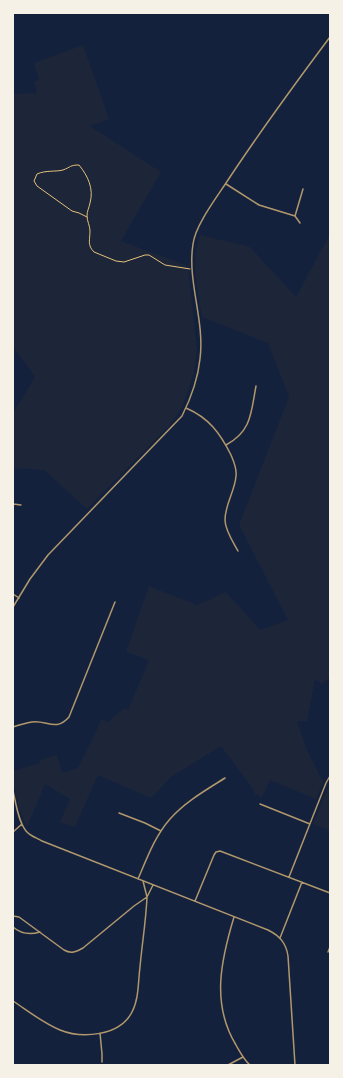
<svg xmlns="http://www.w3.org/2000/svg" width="343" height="1078" viewBox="0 0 343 1078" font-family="'PT Sans Narrow',sans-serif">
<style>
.green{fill:#1d2539}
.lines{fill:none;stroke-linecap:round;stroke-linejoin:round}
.path{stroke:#e5c07b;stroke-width:1}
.minor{stroke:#b1986c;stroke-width:1.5}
</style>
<rect width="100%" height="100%" fill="#14213d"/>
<path class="green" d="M 83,45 L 109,119 L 90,126 L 161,172 L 121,241 L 188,266 L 197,351 L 194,373 L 182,408 L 169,426 L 87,509 L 44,470 L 13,468 L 13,413 L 35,377 L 13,346 L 13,94 L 37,93 L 34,82 L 39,80 L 34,63 Z
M 330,234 L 330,677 L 322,684 L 315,679 L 307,721 L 297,721 L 306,748 L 323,782 L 316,799 L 270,780 L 261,799 L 258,794 L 255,796 L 253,789 L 221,746 L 171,777 L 151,798 L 98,775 L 75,827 L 60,822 L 70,799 L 45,784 L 27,827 C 19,811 13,789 13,771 L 40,763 L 40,760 L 57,755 L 62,773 L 78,768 C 86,752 95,736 101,719 L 108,722 L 124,708 L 128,710 L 149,660 L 126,652 L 149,586 L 197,605 L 226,592 L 260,630 L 288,620 L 239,525 L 289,397 L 268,343 L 202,317 C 198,291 190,260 200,235 L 250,247 L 296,297 Z
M 330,783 L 330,831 L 313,824 Z"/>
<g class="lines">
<path class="path" d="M 87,217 L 79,213 L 72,211 L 37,186 L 34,181 L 37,174 C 46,170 55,172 63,170 C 71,167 70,165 79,165 C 88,176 94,189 90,203 C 89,208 87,211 87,216 C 87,221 90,226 90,231 C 90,240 87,245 94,252 L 116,261 L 124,262 L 145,255 L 149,255 L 165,265 L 190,269"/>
<path class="minor" d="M 226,184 L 259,205 L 295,216 L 300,223
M 295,216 L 303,189
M 186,408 C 209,418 220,433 231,455 C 234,462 237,468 236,476 C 235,491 225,504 225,520 C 225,530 233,542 238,551
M 226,445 C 252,431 251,412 256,386
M 13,504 L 21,505
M 13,594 L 19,598
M 13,607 L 30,579 L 48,555 L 182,416 C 191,398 198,378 200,359 C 205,320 187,282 193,244 C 195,226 216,198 226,183 C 259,133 294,85 330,37
M 13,727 C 19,725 26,723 32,722 C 47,720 56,732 69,717 L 115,602
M 13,791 C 16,803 18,821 26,831 C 30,836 37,838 42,841 L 268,930 C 280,936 286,943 288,956 L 295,1065
M 260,804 L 310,824
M 119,813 L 145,823 L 161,831
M 13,832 L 22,824
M 289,877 L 326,783 L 330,776
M 138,879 C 147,858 155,836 170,819 C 185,802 206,790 225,778
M 143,881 L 147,897 L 153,885
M 195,901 L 214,855 L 216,852 L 220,851 L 330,893
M 13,916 L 19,917 L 64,950 C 71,954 76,952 83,948 L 134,906 L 147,897
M 234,917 C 221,960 211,1004 236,1045 C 240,1052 244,1060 250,1065
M 13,927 C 21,934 30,935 40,932
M 280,938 L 302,882
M 328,952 L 330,947
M 13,1001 C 28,1011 43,1023 60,1030 C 82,1039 120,1036 132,1012 C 139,999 138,982 140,967 C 142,944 146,921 147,897
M 100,1033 L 102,1054 L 102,1062
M 228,1065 L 243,1057"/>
</g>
<rect width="343" height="1078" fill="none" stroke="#f6f1e7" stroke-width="28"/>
</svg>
